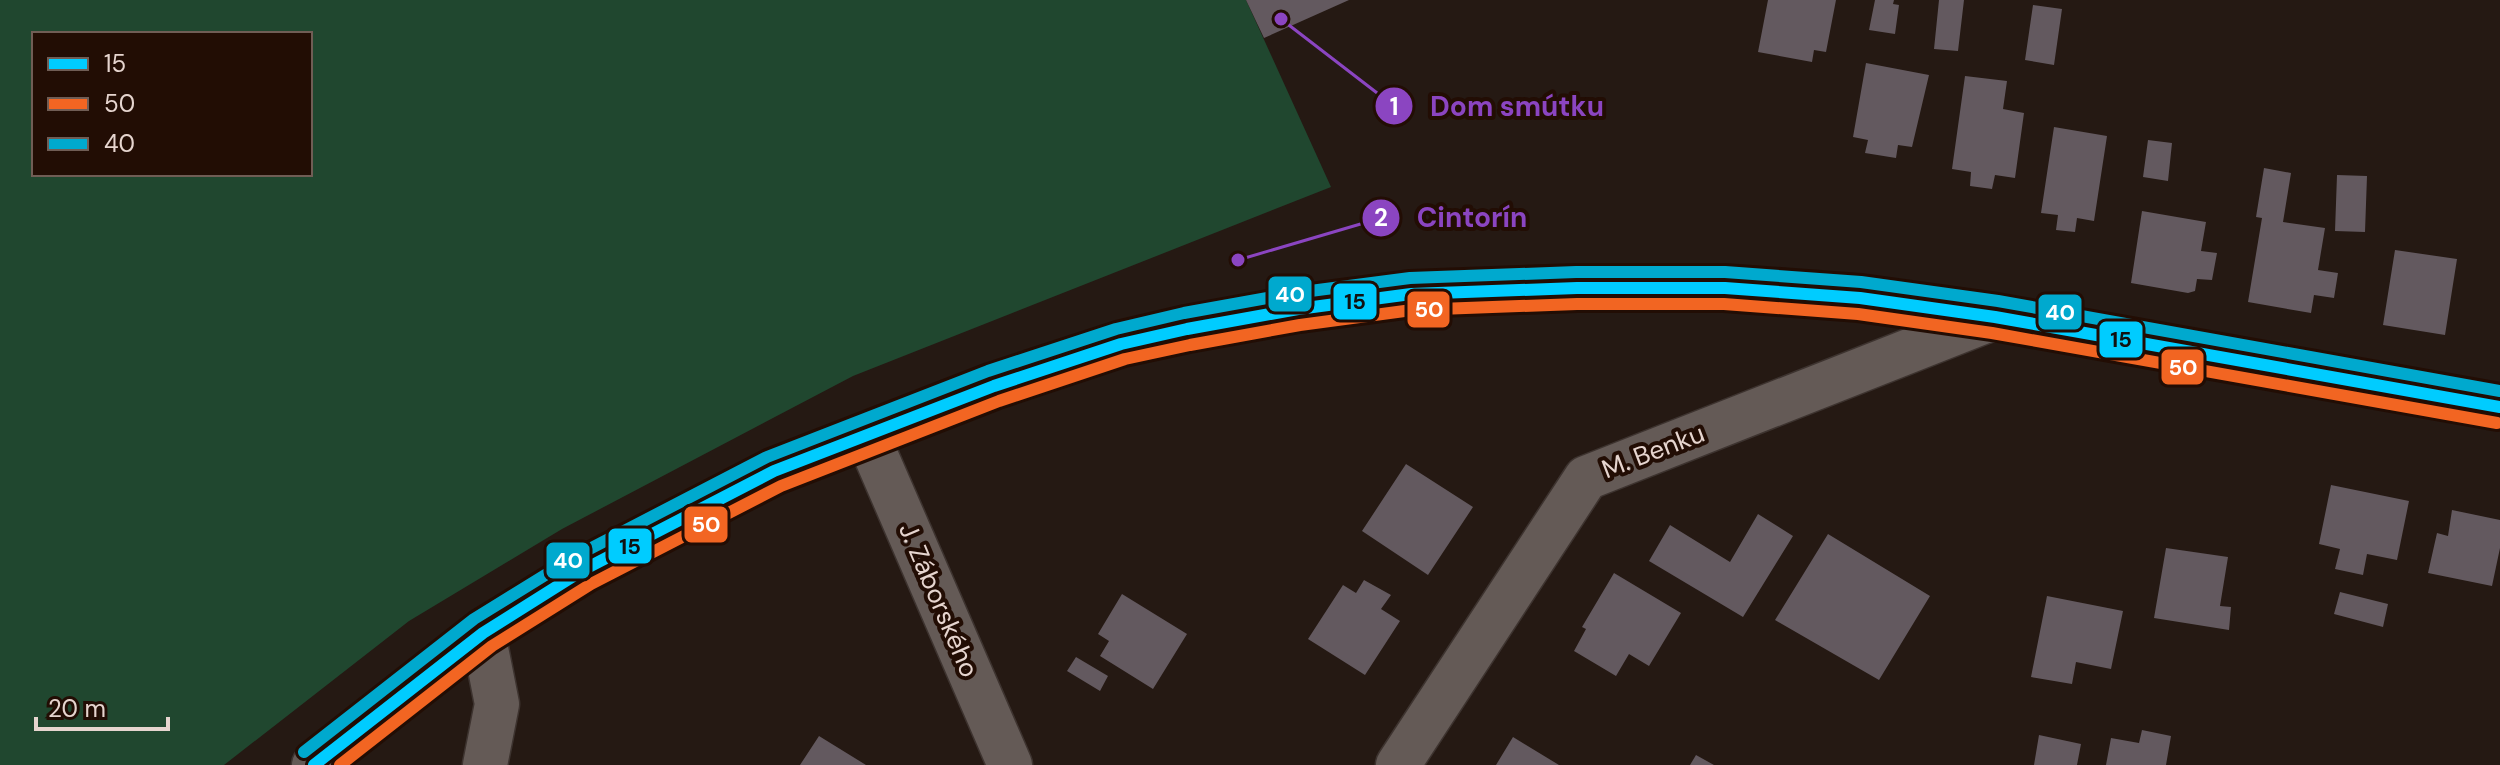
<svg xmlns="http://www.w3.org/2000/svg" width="2500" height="765" viewBox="0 0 2500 765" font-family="'DM Sans',sans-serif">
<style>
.green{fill:#20472f;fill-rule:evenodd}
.building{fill:#63595f}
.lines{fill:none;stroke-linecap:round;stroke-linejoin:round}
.minor-casing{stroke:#3d332f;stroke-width:47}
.minor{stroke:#645a56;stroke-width:44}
.bus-1-casing{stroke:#220d04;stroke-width:18}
.bus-2-casing{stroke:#220d04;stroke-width:18}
.bus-3-casing{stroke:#220d04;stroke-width:18}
.bus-1{stroke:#0cf;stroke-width:12}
.bus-2{stroke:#f26522;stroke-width:12}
.bus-3{stroke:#00a9ce;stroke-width:12}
.labels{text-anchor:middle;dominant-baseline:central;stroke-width:8;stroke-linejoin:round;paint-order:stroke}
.street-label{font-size:26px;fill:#e6d5cf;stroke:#220d04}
.leader{fill:none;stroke:#8b45c1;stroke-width:3}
.callout-dot{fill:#8b45c1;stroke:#220d04;stroke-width:3}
.mark-label{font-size:24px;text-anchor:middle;font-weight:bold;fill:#fff}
.callout-label{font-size:28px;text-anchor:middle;font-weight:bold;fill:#8b45c1;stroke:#220d04;stroke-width:8;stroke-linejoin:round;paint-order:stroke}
.line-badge{stroke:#220d04;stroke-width:3}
.badge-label{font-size:22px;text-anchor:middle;font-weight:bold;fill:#fff}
.pale-badge-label{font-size:22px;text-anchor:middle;font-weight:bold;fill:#111}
</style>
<rect width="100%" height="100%" fill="#251913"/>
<path class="green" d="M 0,0 L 1246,0 L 1331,187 L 853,376 L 562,529 L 409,621 L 224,765 L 0,765 ZM 310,34 L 310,174 L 34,174 L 34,34 Z"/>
<path class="building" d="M 1246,0 L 1349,0 L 1264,38 Z
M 1768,0 L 1836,0 L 1826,52 L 1814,50 L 1812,62 L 1758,52 Z
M 1875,0 L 1894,0 L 1893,4 L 1899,5 L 1895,34 L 1869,30 Z
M 1939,0 L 1964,0 L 1958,51 L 1934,49 Z
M 2033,5 L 2062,9 L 2054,65 L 2025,60 Z
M 1866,63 L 1929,75 L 1912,147 L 1898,145 L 1896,158 L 1865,153 L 1868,140 L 1853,137 Z
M 1965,76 L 2007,81 L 2003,109 L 2024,113 L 2015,178 L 1995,175 L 1992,189 L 1970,186 L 1971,172 L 1952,169 Z
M 2054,127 L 2107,136 L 2094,221 L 2077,218 L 2075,232 L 2056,230 L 2058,215 L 2041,213 Z
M 2148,140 L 2172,143 L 2168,181 L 2143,177 Z
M 2264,168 L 2291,173 L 2283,222 L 2325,228 L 2318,270 L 2338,273 L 2334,298 L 2314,295 L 2311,313 L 2248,302 L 2262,218 L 2256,217 Z
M 2337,175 L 2367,176 L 2365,232 L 2335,231 Z
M 2142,211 L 2206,222 L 2201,251 L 2217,253 L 2212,280 L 2197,279 L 2195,291 L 2188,293 L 2131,283 Z
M 2395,250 L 2457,259 L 2445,335 L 2383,325 Z
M 1406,464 L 1473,507 L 1428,575 L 1362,531 Z
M 2331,485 L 2409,501 L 2397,560 L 2367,554 L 2363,575 L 2335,569 L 2340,549 L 2319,544 Z
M 2452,510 L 2500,520 L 2500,548 L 2492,586 L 2428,573 L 2437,533 L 2448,536 Z
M 1758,514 L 1793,536 L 1743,617 L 1649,561 L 1670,525 L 1730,562 Z
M 1828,534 L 1930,596 L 1879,680 L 1775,620 Z
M 2166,548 L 2228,557 L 2220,606 L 2231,607 L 2229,630 L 2154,618 Z
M 1614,573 L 1681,613 L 1649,666 L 1629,654 L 1616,676 L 1574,651 L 1586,629 L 1582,627 Z
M 1364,580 L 1391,595 L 1381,609 L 1400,621 L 1365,675 L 1308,639 L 1343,585 L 1356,593 Z
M 2340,592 L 2388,604 L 2383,627 L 2334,614 Z
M 1122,594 L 1187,634 L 1153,689 L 1100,656 L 1109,641 L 1098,634 Z
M 2047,596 L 2123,611 L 2111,669 L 2076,662 L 2072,684 L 2031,677 Z
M 1076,657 L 1108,676 L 1100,691 L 1067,671 Z
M 2142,730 L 2171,736 L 2166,765 L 2106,765 L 2111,738 L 2139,743 Z
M 2039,735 L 2081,744 L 2077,765 L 2034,765 Z
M 819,736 L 866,765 L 800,765 Z
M 1513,737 L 1559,765 L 1496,765 Z
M 1696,755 L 1714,765 L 1690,765 Z"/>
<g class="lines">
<defs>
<path id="minor" d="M 867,435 L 1010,765
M 483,633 L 497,704 L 485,765
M 314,765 L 483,633 L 583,570 L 774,471 L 994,386 L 1121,344 L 1187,329 L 1298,309 L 1411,294 L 1577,288 L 1725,288 L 1860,298 L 1995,317 L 2500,407
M 1398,765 L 1586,478 L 1993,318"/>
</defs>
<use href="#minor" class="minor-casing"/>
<use href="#minor" class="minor"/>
<defs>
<path id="bus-1" d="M 314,765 L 483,633 L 583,570 L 774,471 L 994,386 L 1121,344 L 1187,329 L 1298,309 L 1411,294 L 1577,288 L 1725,288 L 1860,298 L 1995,317 L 2500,407"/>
<path id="bus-2" d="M 340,765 L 492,646 L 591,584 L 781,486 L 999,401 L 1125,359 L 1190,345 L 1300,325 L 1412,310 L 1577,304 L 1724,304 L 1858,314 L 1992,333 L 2497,423"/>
<path id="bus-3" d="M 304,752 L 474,619 L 576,556 L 767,457 L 988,371 L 1116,329 L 1184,313 L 1295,293 L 1410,278 L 1576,272 L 1725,272 L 1861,282 L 1998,301 L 2500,391"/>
</defs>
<use href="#bus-1" class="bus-1-casing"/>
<use href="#bus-2" class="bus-2-casing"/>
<use href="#bus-3" class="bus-3-casing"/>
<use href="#bus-1" class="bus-1"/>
<use href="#bus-2" class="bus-2"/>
<use href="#bus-3" class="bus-3"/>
</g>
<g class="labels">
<g class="street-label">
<text transform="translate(1653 451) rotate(-21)">M. Benku</text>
<text transform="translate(939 600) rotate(67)">J. Záborského</text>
</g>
</g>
<path class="leader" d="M1281 19L1394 106M1238 260L1381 218"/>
<g class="callout-dot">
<circle cx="1281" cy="19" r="8"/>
<circle cx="1238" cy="260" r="8"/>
<circle cx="1394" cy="106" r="20"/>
<circle cx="1381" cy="218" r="20"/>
</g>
<g class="mark-label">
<text x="1394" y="115">1</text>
<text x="1381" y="226">2</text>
</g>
<g class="callout-label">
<text x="1517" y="116">Dom smútku</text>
<text x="1472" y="227">Cintorín</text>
</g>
<g class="line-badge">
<rect x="1267" y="275" width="46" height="38" rx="8" fill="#00a9ce"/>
<rect x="1332" y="282" width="46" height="39" rx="8" fill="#0cf"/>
<rect x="1406" y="290" width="45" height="39" rx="8" fill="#f26522"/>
<rect x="2037" y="293" width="46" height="38" rx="8" fill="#00a9ce"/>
<rect x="2098" y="320" width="46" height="39" rx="8" fill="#0cf"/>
<rect x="2160" y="348" width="45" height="38" rx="8" fill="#f26522"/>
<rect x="683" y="505" width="46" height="39" rx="8" fill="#f26522"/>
<rect x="607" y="527" width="46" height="38" rx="8" fill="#0cf"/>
<rect x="545" y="541" width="46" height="39" rx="8" fill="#00a9ce"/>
</g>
<g class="badge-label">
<text x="1290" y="302">40</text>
<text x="1429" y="317">50</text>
<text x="2060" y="320">40</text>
<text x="2183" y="375">50</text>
<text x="706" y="532">50</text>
<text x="568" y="568">40</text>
</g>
<g class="pale-badge-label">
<text x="1355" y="309">15</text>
<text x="2121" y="347">15</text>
<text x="630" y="554">15</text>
</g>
<rect x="32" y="32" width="280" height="144" fill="#220d04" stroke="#705d55" stroke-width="2"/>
<rect x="48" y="58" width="40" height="12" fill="#00ccff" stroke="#705d55" stroke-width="2"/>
<text x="104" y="72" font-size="24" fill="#e6d5cf">15</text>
<rect x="48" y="98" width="40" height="12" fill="#f26522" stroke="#705d55" stroke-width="2"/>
<text x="104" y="112" font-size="24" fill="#e6d5cf">50</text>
<rect x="48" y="138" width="40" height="12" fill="#00a9ce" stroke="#705d55" stroke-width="2"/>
<text x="104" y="152" font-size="24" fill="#e6d5cf">40</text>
<path d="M36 717v12h132v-12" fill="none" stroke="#e6d5cf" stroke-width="4"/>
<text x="48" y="717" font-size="24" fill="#e6d5cf" stroke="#220d04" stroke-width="6" paint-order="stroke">20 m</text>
</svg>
